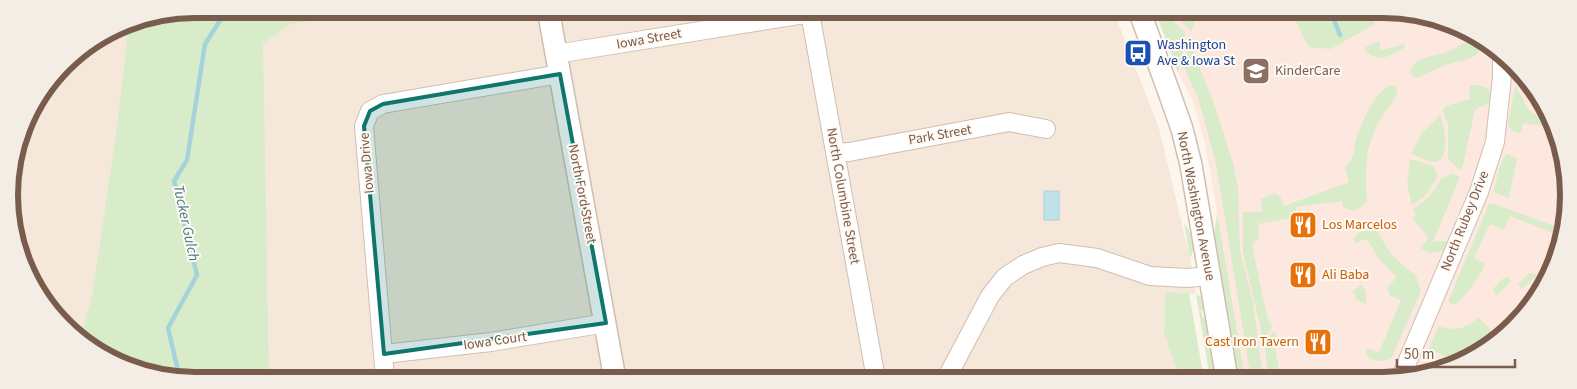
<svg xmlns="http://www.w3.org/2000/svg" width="1577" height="389" viewBox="0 0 1577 389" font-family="'Source Sans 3',sans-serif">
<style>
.residential{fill:#f5e8da}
.commercial{fill:#fde8e0}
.green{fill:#d8ecc9}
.water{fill:#bfe3e8;stroke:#a5d3da}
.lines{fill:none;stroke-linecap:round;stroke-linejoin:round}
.stream{stroke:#a5d3da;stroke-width:4.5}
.minor-casing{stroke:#d1beb0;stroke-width:20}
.tertiary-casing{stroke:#d1beb0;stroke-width:24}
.minor{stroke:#fff;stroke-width:18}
.tertiary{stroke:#fff;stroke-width:21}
.marked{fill:#0f766e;fill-opacity:0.2;stroke:#0f766e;stroke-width:4;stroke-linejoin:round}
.labels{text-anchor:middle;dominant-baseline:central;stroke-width:4;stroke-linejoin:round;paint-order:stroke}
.street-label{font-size:14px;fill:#7a5c4d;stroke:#fffaf3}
.transit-label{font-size:14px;fill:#164399;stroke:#fffaf3;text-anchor:start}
.education-label{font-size:14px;fill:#785e54;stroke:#fffaf3;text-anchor:start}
.food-label{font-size:14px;fill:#c56008;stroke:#fffaf3;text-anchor:start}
.water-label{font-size:15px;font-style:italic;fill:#437c86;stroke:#fffaf3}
.rim{fill:none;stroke:#7a5c4d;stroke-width:6}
</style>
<rect width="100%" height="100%" fill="#fdf6ec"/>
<path class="residential" d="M 194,9 L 1113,10 L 1159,128 L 1190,258 L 1196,294 L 1165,292 L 1164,333 L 1180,379 L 170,379 L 101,355 L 47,308 L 15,243 L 9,182 L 28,112 L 72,55 L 124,23 Z"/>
<path class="commercial" d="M 1155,10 L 1407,10 L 1476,34 L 1530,82 L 1562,147 L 1567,219 L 1549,277 L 1514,326 L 1464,361 L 1406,379 L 1238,379 L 1214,234 L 1217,211 L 1205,143 L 1193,101 L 1182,81 Z"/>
<path class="green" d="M 195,9 L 337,9 L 338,15 L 288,25 L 263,44 L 269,379 L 170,379 L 101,355 L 81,337 L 93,291 L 117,127 L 129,22 Z
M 1155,10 L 1161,10 L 1185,32 L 1183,51 L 1178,73 Z
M 1170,10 L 1200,10 L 1191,31 Z
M 1291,10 L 1371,10 L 1375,24 L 1331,49 L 1308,47 Z
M 1471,32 L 1481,39 C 1482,62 1464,59 1448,64 C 1437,68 1428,73 1418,78 L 1413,77 L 1410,71 C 1417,55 1436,57 1449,51 C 1460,46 1458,44 1471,42 Z
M 1188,38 L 1215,106 L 1233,163 L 1238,187 L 1240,251 L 1253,302 L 1263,379 L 1251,379 L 1216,164 L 1199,101 L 1185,69 Z
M 1379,41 L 1381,50 L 1404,44 L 1405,47 C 1391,56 1376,65 1364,48 Z
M 1392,85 L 1397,88 C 1399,98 1384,112 1379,122 C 1364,149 1365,172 1367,202 L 1359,209 L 1353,211 L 1343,207 L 1342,201 L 1296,207 L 1298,217 L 1258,224 L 1259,237 L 1252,246 L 1268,320 L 1273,326 L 1266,336 L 1263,338 L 1243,254 L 1243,212 L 1262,212 L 1261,199 L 1275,193 L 1280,196 L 1284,206 L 1349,182 L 1345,167 C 1355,160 1354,144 1358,134 C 1364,118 1375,91 1392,85 Z
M 1471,85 C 1484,85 1491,87 1492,101 L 1475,110 L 1462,169 L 1458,169 L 1448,159 L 1448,123 L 1442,110 L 1446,106 L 1470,99 L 1469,87 Z
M 1515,86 C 1528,102 1523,115 1548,119 L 1553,128 L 1523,123 L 1521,133 C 1514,133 1511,131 1508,124 Z
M 1440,115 C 1445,124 1451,163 1434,162 C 1427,162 1418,156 1411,154 L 1421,134 Z
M 1507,154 L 1517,158 L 1509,198 L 1494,192 C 1497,180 1498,163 1507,154 Z
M 1410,159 L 1434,166 L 1438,176 L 1425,196 L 1412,205 L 1407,184 Z
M 1453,173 L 1460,177 L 1433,242 L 1449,241 L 1443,251 L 1430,253 L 1420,248 L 1429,238 L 1412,218 L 1416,215 L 1413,209 L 1429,197 L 1442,178 Z
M 1489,204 L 1494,204 L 1555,226 L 1555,223 L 1565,224 L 1561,236 L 1510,216 L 1504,230 L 1490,224 L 1474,258 L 1484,263 L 1484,268 C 1478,276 1464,301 1455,304 C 1452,305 1451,304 1448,302 Z
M 1217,217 L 1218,218 L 1245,379 L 1238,379 L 1214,234 Z
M 1184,223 C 1191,232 1197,247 1190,258 Z
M 1366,229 L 1373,230 L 1377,232 L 1392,255 L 1416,276 L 1421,291 L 1392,357 C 1385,364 1366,362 1366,350 L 1369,349 L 1379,352 L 1401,300 L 1390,296 L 1387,288 L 1397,277 L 1380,260 L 1367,239 L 1355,243 L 1354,239 L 1357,234 Z
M 1529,273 L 1535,274 L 1540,277 L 1541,280 L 1538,283 L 1534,278 L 1522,289 L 1518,284 Z
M 1509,277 L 1511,282 L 1496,296 L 1493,289 L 1502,279 Z
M 1361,284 L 1366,291 L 1366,304 L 1355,299 L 1356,297 L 1353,292 Z
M 1165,292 L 1189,293 L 1204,379 L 1180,379 L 1164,333 Z
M 1196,294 L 1200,296 L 1204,310 L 1201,311 L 1203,318 L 1205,318 L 1215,379 L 1210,379 Z
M 1478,317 L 1498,337 L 1476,353 L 1464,348 L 1458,362 L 1429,349 L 1438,326 C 1455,331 1465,330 1478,317 Z
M 1276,332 L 1278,346 L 1275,347 L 1281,379 L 1269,379 L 1264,343 L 1272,333 Z"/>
<path class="water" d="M 1044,191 L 1059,191 L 1059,220 L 1044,220 Z"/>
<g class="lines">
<path class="stream" d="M 1330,10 L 1340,35
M 180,379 L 168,328 L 197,275 L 174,181 L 187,160 L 205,44 L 224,14 L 221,9"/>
<defs>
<path id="minor" d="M 810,13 L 876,379
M 556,54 L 830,10
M 835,153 L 849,152 L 1009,122 L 1046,129
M 384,354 L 491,342 L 606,323
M 385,379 L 364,126 L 370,111 L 383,104 L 560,74
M 946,379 L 990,296 L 1005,277 L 1023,265 L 1042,257 L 1059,253 L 1097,258 L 1150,276 L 1187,278 L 1209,276
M 1400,379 L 1479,192 L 1495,142 L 1502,77 L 1502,57"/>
<path id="tertiary" d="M 548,9 L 615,379
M 1139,10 L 1170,95 L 1182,129 L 1191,165 L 1227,379"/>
</defs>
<use href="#minor" class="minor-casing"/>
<use href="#tertiary" class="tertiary-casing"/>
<use href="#minor" class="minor"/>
<use href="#tertiary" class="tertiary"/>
</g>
<path class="marked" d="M 560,74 L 606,323 L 384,354 L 364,126 L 370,111 L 383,104 Z"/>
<defs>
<symbol id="bus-square" viewBox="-11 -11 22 22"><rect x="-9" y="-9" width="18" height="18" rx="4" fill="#1a4fb4" stroke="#fffaf3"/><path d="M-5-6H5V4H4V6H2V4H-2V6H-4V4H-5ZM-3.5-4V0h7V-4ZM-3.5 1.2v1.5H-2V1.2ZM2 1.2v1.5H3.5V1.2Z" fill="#fff"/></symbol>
<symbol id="school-square" viewBox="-11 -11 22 22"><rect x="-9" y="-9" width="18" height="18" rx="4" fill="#8d6e63" stroke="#fffaf3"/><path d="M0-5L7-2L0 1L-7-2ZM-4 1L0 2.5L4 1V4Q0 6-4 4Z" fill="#fff"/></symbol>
<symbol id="restaurant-square" viewBox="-11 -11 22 22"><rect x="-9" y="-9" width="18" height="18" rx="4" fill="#e8710a" stroke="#fffaf3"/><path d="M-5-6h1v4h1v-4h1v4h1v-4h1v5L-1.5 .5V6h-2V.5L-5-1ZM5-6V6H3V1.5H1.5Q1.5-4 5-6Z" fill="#fff"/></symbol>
</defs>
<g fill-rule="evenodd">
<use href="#bus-square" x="1122" y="37" width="32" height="32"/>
<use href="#school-square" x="1240" y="55" width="32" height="32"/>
<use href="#restaurant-square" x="1287" y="209" width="32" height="32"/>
<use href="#restaurant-square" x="1287" y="259" width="32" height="32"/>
<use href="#restaurant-square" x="1302" y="326" width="32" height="32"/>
</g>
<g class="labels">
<g class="street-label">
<text transform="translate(649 39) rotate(-10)">Iowa Street</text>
<text transform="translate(940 135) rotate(-10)">Park Street</text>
<text transform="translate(367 163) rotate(-95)">Iowa Drive</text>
<text transform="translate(582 194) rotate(79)">North Ford Street</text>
<text transform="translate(843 196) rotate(80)">North Columbine Street</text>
<text transform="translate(1196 206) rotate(79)">North Washington Avenue</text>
<text transform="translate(1465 221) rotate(-68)">North Rubey Drive</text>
<text transform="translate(495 341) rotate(-8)">Iowa Court</text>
</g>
<g class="transit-label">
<text x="1157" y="45">Washington<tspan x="1157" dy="16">Ave &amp; Iowa St</tspan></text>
</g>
<g class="education-label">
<text x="1275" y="71">KinderCare</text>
</g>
<g class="food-label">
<text x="1322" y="225">Los Marcelos</text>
<text x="1322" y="275">Ali Baba</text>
<text x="1299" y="342" text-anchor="end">Cast Iron Tavern</text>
</g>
<g class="water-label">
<text transform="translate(186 223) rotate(78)">Tucker Gulch</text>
</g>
</g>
<path d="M0 0H1577V389H0ZM195 18H1383A177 177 0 0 1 1560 195V195A177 177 0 0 1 1383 372H195A177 177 0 0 1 18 195V195A177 177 0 0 1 195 18Z" fill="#f4ede6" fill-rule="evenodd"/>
<path class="rim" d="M195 18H1383A177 177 0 0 1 1560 195V195A177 177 0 0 1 1383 372H195A177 177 0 0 1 18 195V195A177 177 0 0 1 195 18Z"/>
<path d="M1397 359v8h118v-8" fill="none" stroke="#7a5c4d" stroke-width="2.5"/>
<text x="1404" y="359" font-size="15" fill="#7a5c4d" stroke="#fffaf3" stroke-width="4" paint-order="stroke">50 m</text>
</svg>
